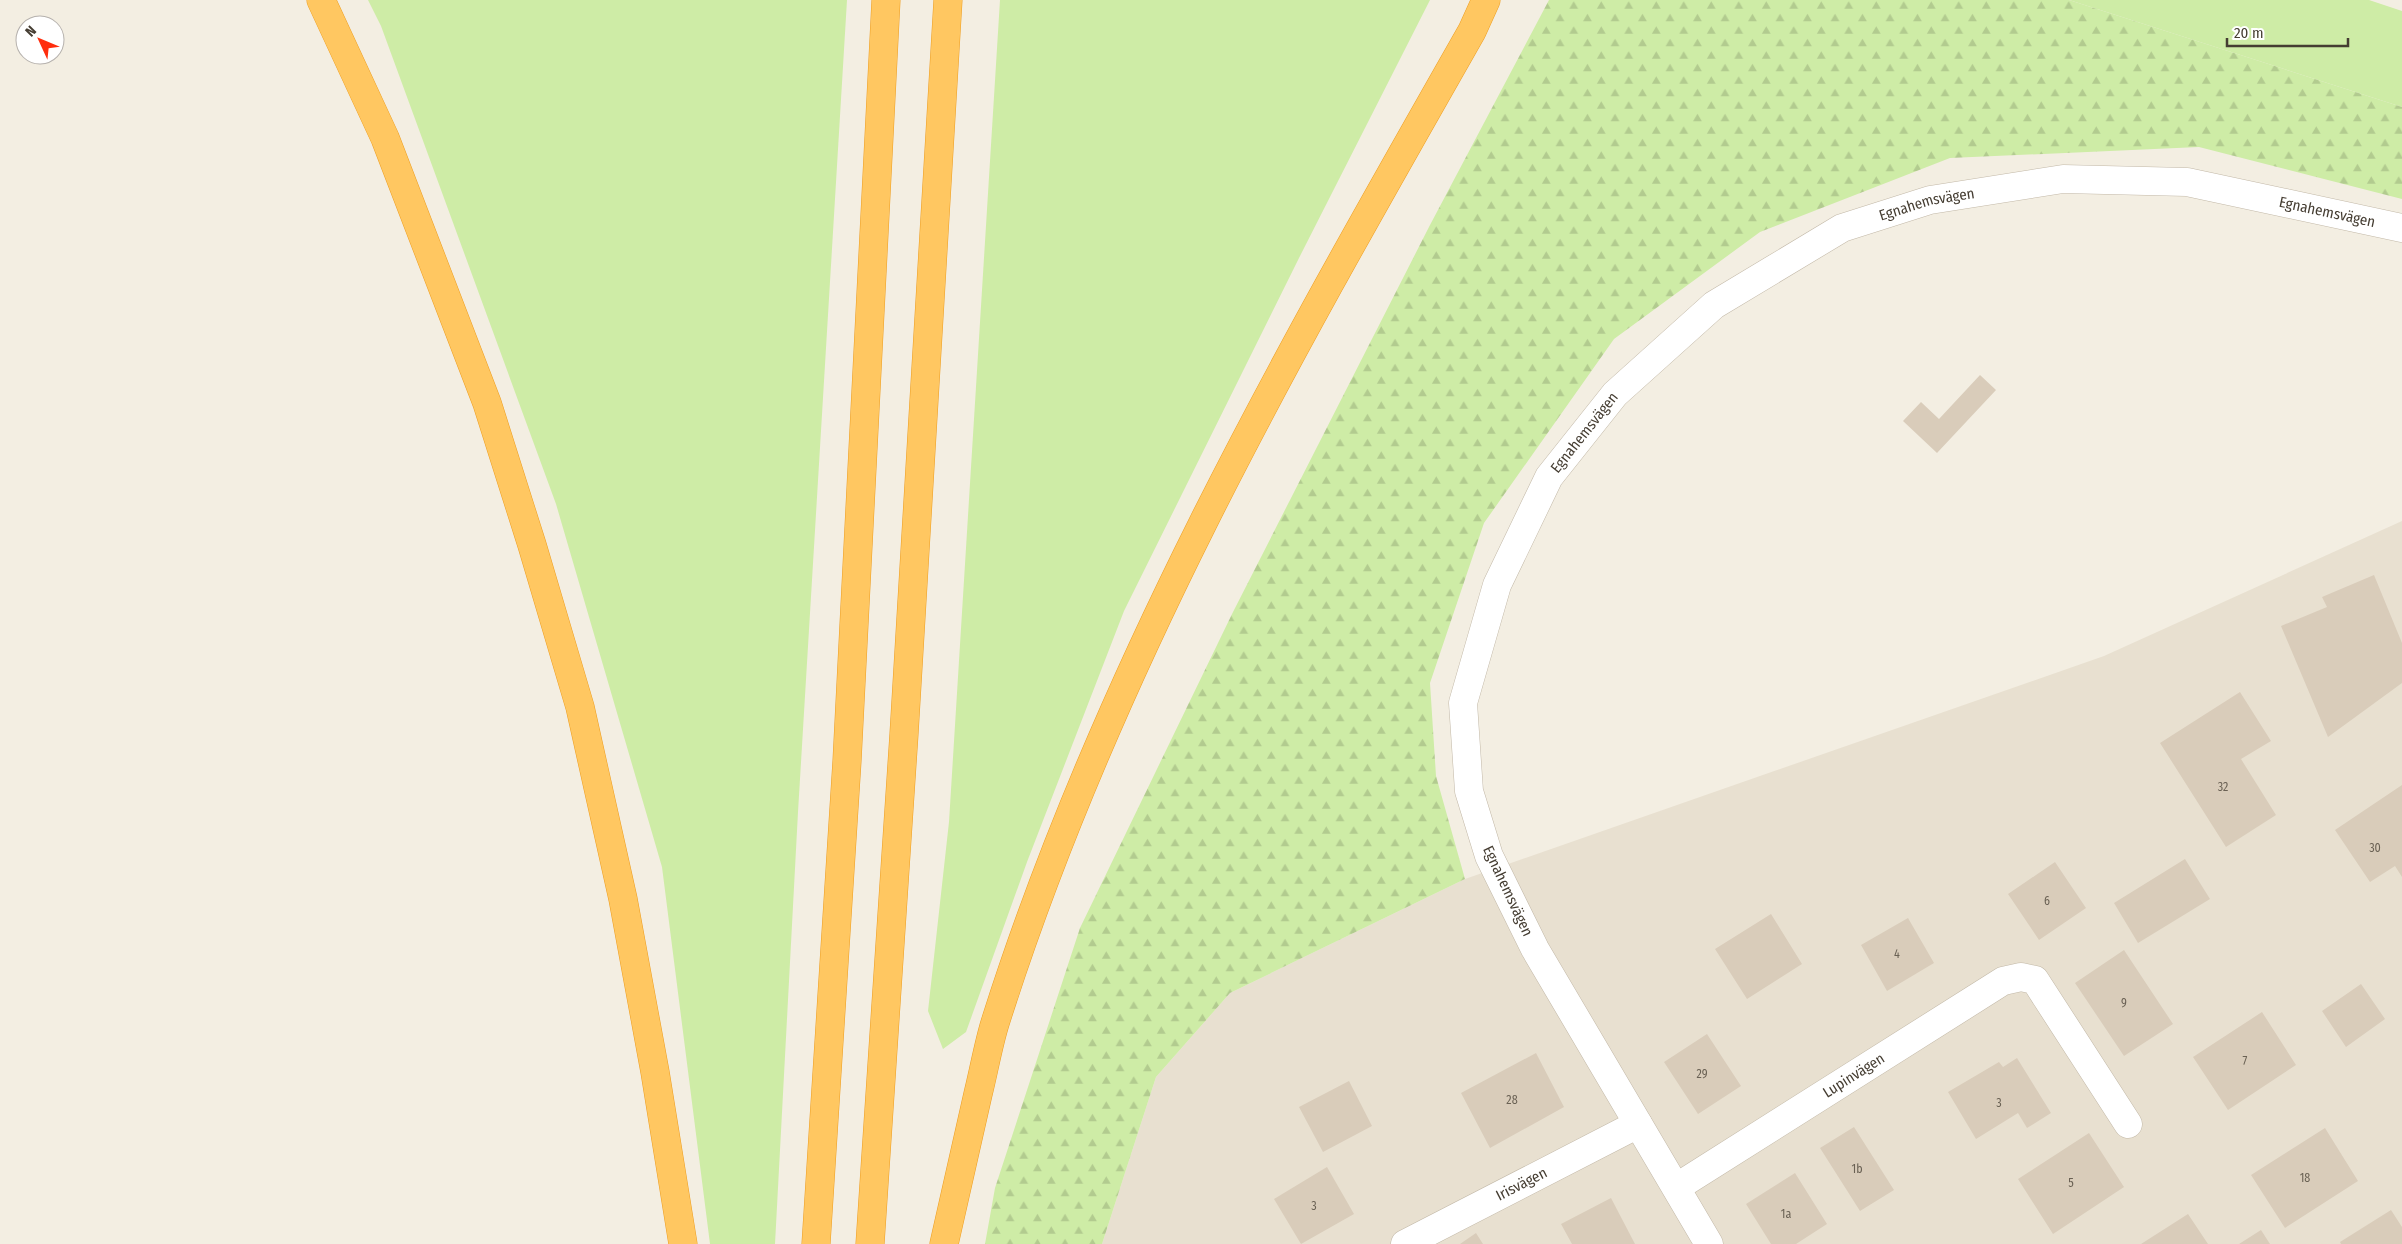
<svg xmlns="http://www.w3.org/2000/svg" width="2402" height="1244" viewBox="0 0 2402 1244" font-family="'Fira Sans Condensed',sans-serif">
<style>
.residential{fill:#e8e0d0}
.green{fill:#ceeca6}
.forest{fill:url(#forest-firs)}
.building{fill:#d9ccba}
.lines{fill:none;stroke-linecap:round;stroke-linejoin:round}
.minor-casing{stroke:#c2b8a7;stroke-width:29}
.highway-casing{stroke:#ed9e23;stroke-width:29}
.minor{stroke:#fff;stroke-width:28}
.highway{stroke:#ffc761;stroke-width:28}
.labels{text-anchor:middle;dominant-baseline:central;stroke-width:4.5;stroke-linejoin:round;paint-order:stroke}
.number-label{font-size:12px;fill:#6a6154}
.street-label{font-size:15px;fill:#453d32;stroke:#fff}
</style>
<defs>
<pattern id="forest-firs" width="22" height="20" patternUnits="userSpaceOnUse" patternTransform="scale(1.25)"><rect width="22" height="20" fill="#ceeca6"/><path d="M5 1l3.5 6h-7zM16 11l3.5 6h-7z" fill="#b2cb8f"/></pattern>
</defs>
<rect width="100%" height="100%" fill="#f3eee2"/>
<path class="residential" d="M 2402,521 L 2402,1244 L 1102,1244 L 1156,1077 L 1230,993 L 1465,879 L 2104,656 Z"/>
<path class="green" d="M 368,0 L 847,0 L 798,812 L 775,1244 L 710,1244 L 662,867 L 556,504 L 381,26 Z
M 1000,0 L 1430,0 L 1299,258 L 1124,611 L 1027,862 L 966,1032 L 943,1049 L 928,1011 L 949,822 Z
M 2069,0 L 2369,0 L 2402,11 L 2402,107 Z"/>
<path class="forest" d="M 1549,0 L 2069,0 L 2402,107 L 2402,199 L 2199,147 L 1950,158 L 1760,232 L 1614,339 L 1484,523 L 1430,683 L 1436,776 L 1465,879 L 1230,993 L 1156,1077 L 1102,1244 L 985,1244 L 995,1188 L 1080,928 L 1233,612 L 1430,225 Z"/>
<path class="building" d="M 1980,375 L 1996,390 L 1937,453 L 1903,421 L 1921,402 L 1939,419 Z
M 2374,575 L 2402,643 L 2402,683 L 2328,737 L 2281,626 L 2327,607 L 2322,597 Z
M 2240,692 L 2271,741 L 2241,759 L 2276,815 L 2226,847 L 2160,743 Z
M 2402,785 L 2402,877 L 2395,866 L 2370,882 L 2335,830 Z
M 2185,859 L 2210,899 L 2138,943 L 2114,903 Z
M 2055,862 L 2086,908 L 2039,940 L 2008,894 Z
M 1771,914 L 1802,964 L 1747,999 L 1715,949 Z
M 1908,918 L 1934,963 L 1887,991 L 1861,945 Z
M 2124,950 L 2173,1024 L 2124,1056 L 2075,983 Z
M 2361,984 L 2385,1019 L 2346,1047 L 2322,1011 Z
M 2262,1012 L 2296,1065 L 2228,1110 L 2193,1057 Z
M 1707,1034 L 1741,1086 L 1698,1114 L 1664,1062 Z
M 1536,1053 L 1564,1107 L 1490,1148 L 1461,1093 Z
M 2017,1058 L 2051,1113 L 2027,1128 L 2018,1113 L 1976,1139 L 1948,1092 L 1999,1062 L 2003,1067 Z
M 1349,1081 L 1372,1126 L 1323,1152 L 1299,1107 Z
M 1854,1127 L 1894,1190 L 1860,1211 L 1820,1148 Z
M 2325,1128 L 2358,1181 L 2285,1228 L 2251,1175 Z
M 2089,1133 L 2124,1187 L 2053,1234 L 2018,1179 Z
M 1327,1167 L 1354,1214 L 1301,1244 L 1274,1199 Z
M 1795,1173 L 1827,1224 L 1796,1244 L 1771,1244 L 1746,1204 Z
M 1611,1198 L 1635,1244 L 1572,1244 L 1561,1224 Z
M 2391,1210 L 2402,1227 L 2402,1244 L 2341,1244 L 2340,1242 Z
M 2188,1214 L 2208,1244 L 2141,1244 Z
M 2261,1230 L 2270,1244 L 2239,1244 Z
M 1476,1233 L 1483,1244 L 1460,1244 Z"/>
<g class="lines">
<defs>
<g id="minor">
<path id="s1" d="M 1677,1187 L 2003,981 L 2021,977 L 2035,980 L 2128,1124"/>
<path id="s2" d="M 1405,1244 L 1638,1124"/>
<path id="s3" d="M 1709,1244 L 1535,949 L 1489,856 L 1469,791 L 1463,703 L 1497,585 L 1549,477 L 1615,394 L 1714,305 L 1842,228 L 1930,200 L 2063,179 L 2187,182 L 2402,228"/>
</g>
<path id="highway" d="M 321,0 L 385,138 L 487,403 L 532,545 L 580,707 L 623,899 L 655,1072 L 683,1244
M 816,1244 L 847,761 L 886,0
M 870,1244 L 904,734 L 948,0
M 944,1244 C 955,1194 967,1144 978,1094 C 984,1070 988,1046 995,1023 C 1106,671 1291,349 1472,31 L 1486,0"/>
</defs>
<use href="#minor" class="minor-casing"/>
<use href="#highway" class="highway-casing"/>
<use href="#minor" class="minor"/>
<use href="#highway" class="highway"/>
</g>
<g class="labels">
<g class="number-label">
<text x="2223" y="787">32</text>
<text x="2375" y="848">30</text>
<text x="2047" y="901">6</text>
<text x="1897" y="954">4</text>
<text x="2124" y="1003">9</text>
<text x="2245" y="1061">7</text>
<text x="1702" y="1074">29</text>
<text x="1512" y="1100">28</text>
<text x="1999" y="1103">3</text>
<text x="1857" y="1169">1b</text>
<text x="2305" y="1178">18</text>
<text x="2071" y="1183">5</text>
<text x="1314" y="1206">3</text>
<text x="1786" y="1214">1a</text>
</g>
<g class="street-label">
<text stroke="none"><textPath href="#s3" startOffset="1322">Egnahemsvägen</textPath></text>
<text stroke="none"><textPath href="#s3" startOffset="1728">Egnahemsvägen</textPath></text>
<text stroke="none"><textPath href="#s3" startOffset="902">Egnahemsvägen</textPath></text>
<text transform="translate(1508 891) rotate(65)">Egnahemsvägen</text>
<text stroke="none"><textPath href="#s1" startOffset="209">Lupinvägen</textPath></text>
<text stroke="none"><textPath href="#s2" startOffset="131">Irisvägen</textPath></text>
</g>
</g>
<g transform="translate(40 40) rotate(314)"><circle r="24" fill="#ffffff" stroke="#b5b1ad"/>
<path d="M0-4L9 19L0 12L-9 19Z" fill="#ff2d0d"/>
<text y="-8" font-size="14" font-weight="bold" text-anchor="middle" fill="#453d32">N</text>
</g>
<path d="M2227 38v8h121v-8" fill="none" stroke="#453d32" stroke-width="2.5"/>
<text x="2234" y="38" font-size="15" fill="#453d32" stroke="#ffffff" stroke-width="4" paint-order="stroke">20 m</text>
</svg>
